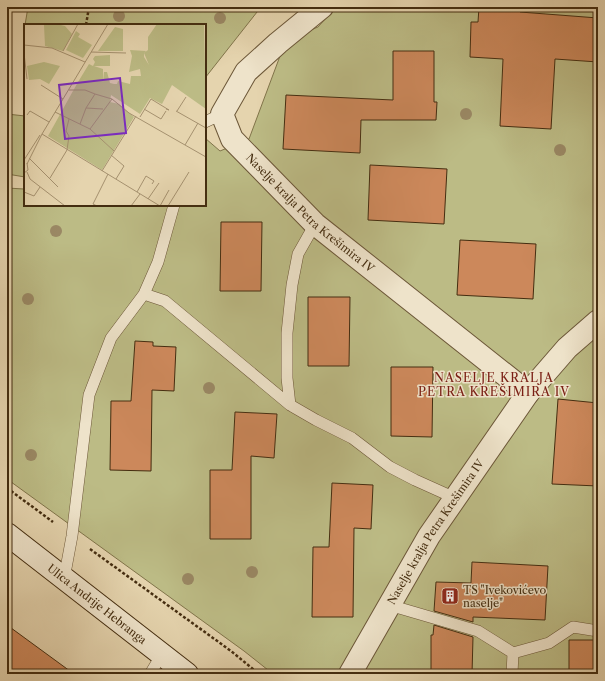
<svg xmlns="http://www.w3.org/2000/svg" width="605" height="681" viewBox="0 0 605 681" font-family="'Libre Caslon Text',serif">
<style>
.green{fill:#bcbb85;stroke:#80744a}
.building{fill:#cc885b;stroke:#442d10}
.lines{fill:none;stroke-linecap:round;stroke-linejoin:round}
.service-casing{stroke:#6c5738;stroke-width:12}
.minor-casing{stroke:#6c5738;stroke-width:24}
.secondary-casing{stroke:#442d10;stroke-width:24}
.path{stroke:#442d10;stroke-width:2.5;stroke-dasharray:3 2;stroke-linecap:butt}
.service{stroke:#eee3ca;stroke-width:11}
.minor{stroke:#eee3ca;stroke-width:22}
.secondary{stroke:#eee3ca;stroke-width:22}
.tree{fill:#9a8864}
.labels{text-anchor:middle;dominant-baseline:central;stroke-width:3;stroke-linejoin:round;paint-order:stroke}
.street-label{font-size:11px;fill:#442d10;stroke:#eee3ca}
.poi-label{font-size:11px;fill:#442d10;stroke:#eee3ca;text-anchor:start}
.neighbourhood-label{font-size:12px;letter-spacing:1px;fill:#7a1f14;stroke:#eee3ca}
.inset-road{fill:none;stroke:#a5916f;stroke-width:1}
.view{fill:#7b2cbf;fill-opacity:0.15;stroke:#7b2cbf;stroke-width:2}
.inset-edge{fill:none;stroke:#442d10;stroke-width:2}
</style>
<rect width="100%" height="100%" fill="#e5d4ae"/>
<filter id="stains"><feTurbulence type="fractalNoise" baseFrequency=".005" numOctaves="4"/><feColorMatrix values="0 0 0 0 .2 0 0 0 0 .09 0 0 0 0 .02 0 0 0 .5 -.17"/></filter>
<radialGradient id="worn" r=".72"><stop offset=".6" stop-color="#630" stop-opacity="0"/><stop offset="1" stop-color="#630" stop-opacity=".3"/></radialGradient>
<path class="green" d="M 28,7 L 261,7 L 205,78 L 205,25 L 25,25 Z
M 336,7 L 594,7 L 598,10 L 598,674 L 273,674 L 244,651 L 7,479 L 7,188 L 24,189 L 25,186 L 25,205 L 205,205 L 205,138 L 220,151 L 249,139 L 286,40 L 318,27 Z
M 7,114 L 25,116 L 25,177 L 7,174 Z"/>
<path class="building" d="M 479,7 L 520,7 L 520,12 L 598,18 L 598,62 L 555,59 L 551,129 L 500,126 L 503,59 L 470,57 L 471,22 L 478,22 Z
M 393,51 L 434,51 L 434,102 L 437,102 L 436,120 L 361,120 L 360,153 L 283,149 L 286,95 L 393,100 Z
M 370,165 L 447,169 L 444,224 L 368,220 Z
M 221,222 L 262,222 L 261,291 L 220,291 Z
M 460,240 L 536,244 L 533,299 L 457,295 Z
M 308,297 L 350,297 L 349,366 L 308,366 Z
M 135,341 L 153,342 L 153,346 L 176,347 L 174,391 L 152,390 L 151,471 L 110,470 L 111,401 L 131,401 Z
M 391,367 L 433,367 L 432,437 L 391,436 Z
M 558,399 L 598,403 L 598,486 L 552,484 Z
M 235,412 L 277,414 L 274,458 L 251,456 L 251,539 L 210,539 L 210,470 L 232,470 Z
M 332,483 L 373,485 L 371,529 L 354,528 L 353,617 L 312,617 L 313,547 L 329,547 Z
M 472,562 L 548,566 L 545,620 L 473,617 L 473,622 L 434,611 L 436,582 L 471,583 Z
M 7,625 L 74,674 L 7,674 Z
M 434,625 L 473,637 L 472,674 L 431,674 L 431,635 L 433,635 Z
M 569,640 L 598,640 L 598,674 L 569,674 Z"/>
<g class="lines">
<defs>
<path id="service" d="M 205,122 L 222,114
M 174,205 L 158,262 L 144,294 L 165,301 L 290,405
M 315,224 L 298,254 L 292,285 L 287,333 L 287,378 L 290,405 L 316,420 L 352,438 L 390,467 L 415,480 L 455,498
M 64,579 L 72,536 L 89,395 L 111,338 L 144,294
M 389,605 L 478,631 L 513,653 L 549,643 L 573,627 L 598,631
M 150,674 L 162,654
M 512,674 L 513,653"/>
<g id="minor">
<path id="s1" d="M 322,7 L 278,43 L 246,72 L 222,114 L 232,139 L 315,224 L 528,393"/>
<path id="s2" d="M 350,674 L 429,536 L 528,393 L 567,348 L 598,321"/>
</g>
<g id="secondary">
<path id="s3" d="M 7,534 L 187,674"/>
</g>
</defs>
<use href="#service" class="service-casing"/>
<use href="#minor" class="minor-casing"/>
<use href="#secondary" class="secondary-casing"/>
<path class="path" d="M 86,25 L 89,7
M 7,488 L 53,522
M 90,549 L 231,651 L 259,674"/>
<use href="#service" class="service"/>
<use href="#minor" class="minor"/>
<use href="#secondary" class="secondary"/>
</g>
<g class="tree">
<circle cx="119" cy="16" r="6"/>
<circle cx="220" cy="18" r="6"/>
<circle cx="466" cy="114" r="6"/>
<circle cx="560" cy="150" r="6"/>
<circle cx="56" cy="231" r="6"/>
<circle cx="28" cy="299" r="6"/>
<circle cx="209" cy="388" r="6"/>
<circle cx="31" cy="455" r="6"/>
<circle cx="252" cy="572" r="6"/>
<circle cx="188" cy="579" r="6"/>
</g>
<defs>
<symbol id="building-square" viewBox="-11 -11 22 22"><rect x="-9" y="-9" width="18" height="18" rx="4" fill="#8f2418" stroke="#eee3ca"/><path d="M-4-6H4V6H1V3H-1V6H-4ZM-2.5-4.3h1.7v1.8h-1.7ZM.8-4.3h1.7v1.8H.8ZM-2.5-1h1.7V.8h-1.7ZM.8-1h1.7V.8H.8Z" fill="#fff"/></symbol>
</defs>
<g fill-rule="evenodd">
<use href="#building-square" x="440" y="586" width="20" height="20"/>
</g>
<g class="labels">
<g class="street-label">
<text stroke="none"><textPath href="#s1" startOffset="283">Naselje kralja Petra Krešimira IV</textPath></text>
<text stroke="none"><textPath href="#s2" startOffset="166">Naselje kralja Petra Krešimira IV</textPath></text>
<text stroke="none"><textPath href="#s3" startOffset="114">Ulica Andrije Hebranga</textPath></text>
</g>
<g class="poi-label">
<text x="463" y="590">TS "Ivekovićevo<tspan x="463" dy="13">naselje"</tspan></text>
</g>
<g class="neighbourhood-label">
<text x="494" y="377">NASELJE KRALJA<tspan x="494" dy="14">PETRA KREŠIMIRA IV</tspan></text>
</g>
</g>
<g transform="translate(24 24)">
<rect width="182" height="182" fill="#e5d4ae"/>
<path d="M 33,0 L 41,2 L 48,10 L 39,27 L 21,22 L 20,1 ZM 133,0 L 180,0 L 182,85 L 148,61 L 138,80 L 126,74 L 116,90 L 87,71 L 86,78 L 95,80 L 110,93 L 78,146 L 24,112 L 54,58 L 65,40 L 69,42 L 71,38 L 69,35 L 71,32 L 86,31 L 86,42 L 70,42 L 79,45 L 79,58 L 80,48 L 83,48 L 86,59 L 90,60 L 93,60 L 94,57 L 106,60 L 107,52 L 117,52 L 116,45 L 105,48 L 108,32 L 106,26 L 122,27 L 120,29 L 120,33 L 125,41 L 120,29 L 124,26 L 124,13 ZM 91,3 L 99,5 L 99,27 L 74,27 ZM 52,7 L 56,10 L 54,13 L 68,21 L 59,34 L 42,26 ZM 20,38 L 36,42 L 25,60 L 16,55 L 5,56 L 3,42 Z" fill="#bcbb85"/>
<path class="inset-road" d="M 0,21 L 28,24 L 61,38M 39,27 L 54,0M 67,28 L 102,29M 0,29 L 3,55M 17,61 L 39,75M 45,66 L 61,66 L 71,70M 62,84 L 71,70 L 88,75M 120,85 L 137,95 L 142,87M 152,87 L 182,104M 153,87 L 162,73M 31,88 L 66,105 L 90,127M 3,91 L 6,87 L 25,98M 116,93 L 127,75 L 145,86 L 142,85M 56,100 L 62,84 L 79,85M 66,105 L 88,75 L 105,89 L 182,133M 18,110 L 136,182M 161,121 L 174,99M 87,131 L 100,142 L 92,155M 5,134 L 34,163M 0,136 L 16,111M 3,140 L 18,110 L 84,0M 78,147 L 112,92M 3,148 L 6,155 L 41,182M 0,149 L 4,146 L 3,139M 26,154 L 43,126 L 45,112 L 42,107 L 45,95M 0,168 L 10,172 L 16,163M 113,168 L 122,152 L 130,157 L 128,160M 124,175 L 135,159M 73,182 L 69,180 L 84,150M 107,182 L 116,170M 136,182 L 145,166M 144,182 L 165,148"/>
<path class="view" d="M 96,54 L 102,109 L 41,115 L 35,61 Z"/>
<rect width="182" height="182" class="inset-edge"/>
</g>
<rect width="605" height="681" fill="none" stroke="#e5d4ae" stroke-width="24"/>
<rect x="8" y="8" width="589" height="665" fill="none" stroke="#442d10" stroke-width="2"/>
<rect x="12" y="12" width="581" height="657" fill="none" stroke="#442d10"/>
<rect width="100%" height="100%" filter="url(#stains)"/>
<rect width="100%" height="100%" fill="url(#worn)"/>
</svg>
